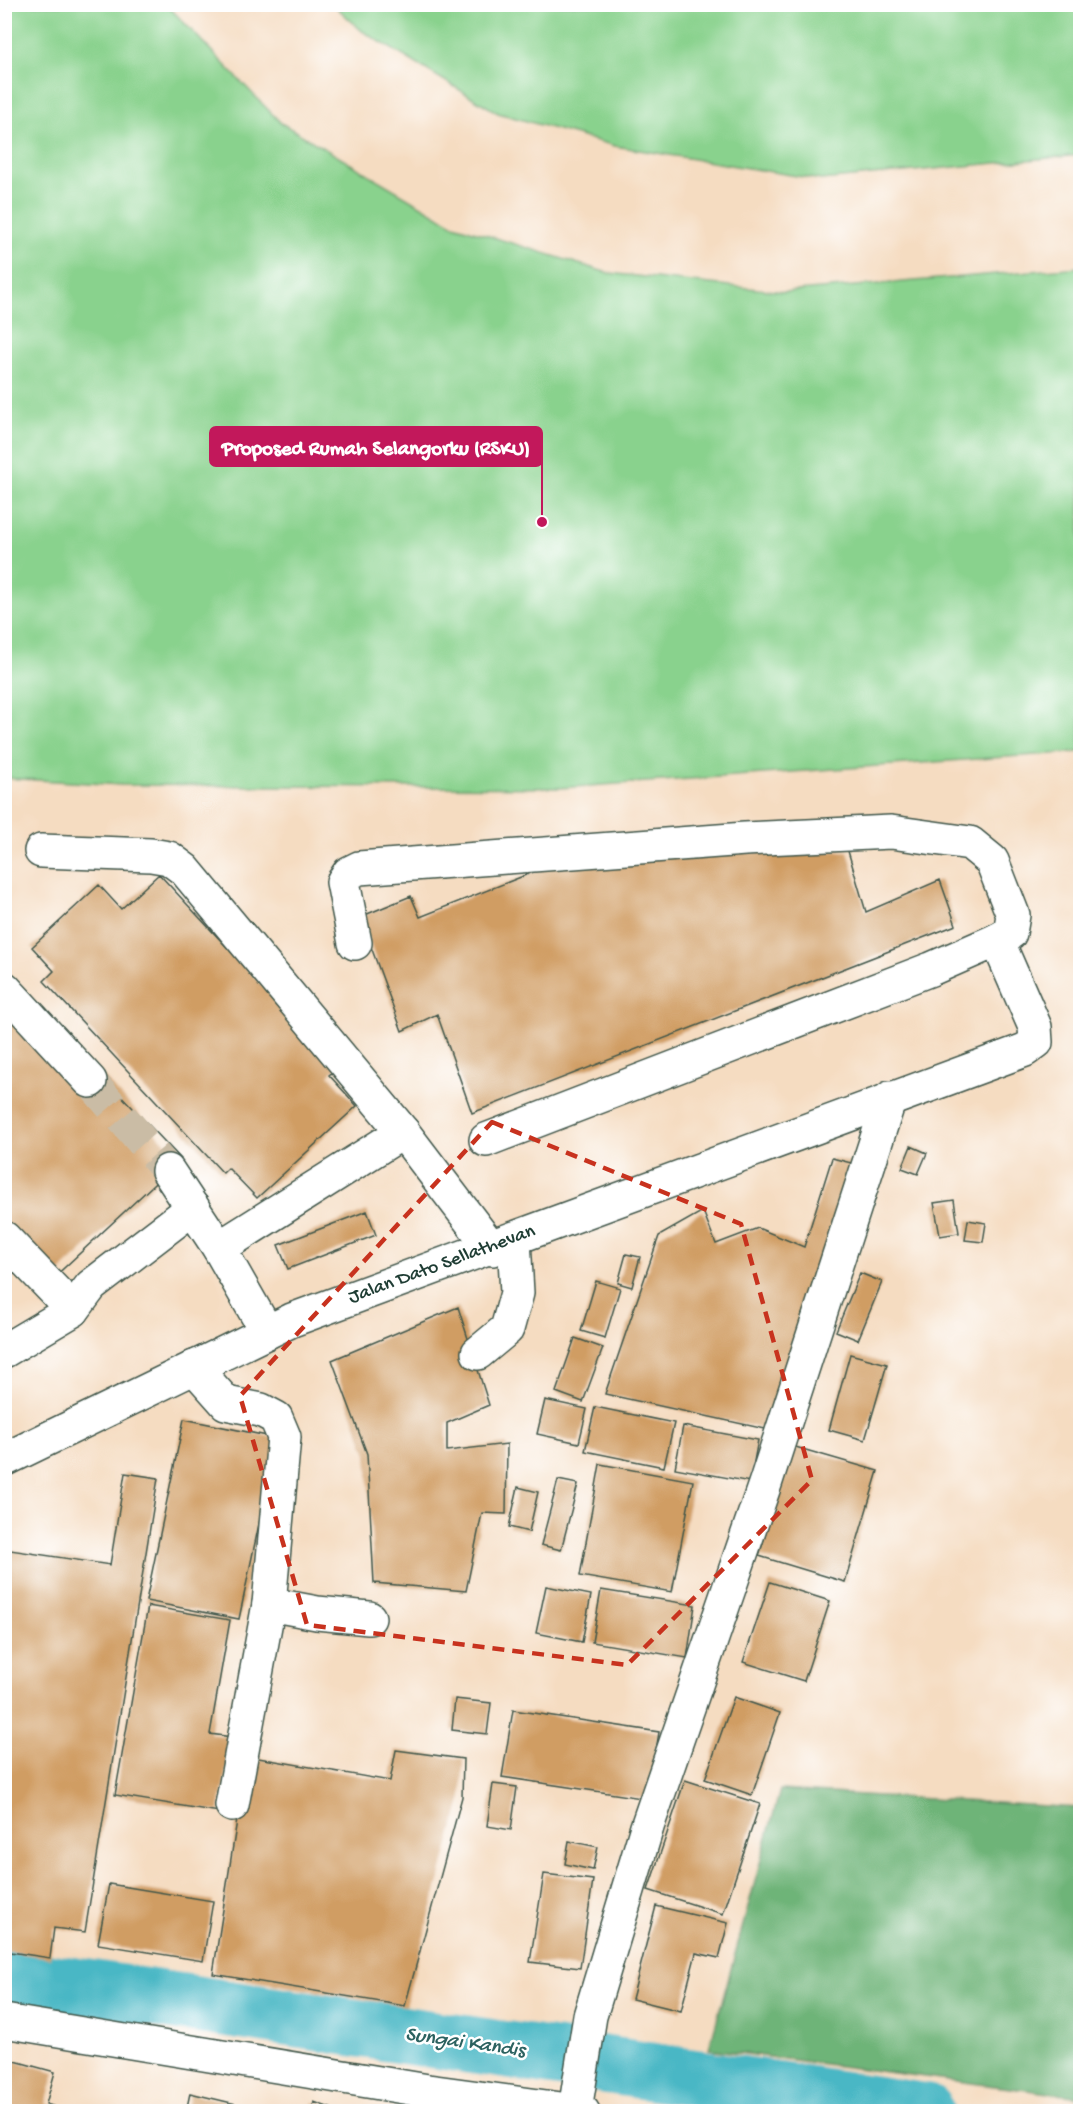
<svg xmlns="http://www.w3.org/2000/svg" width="1085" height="2116" viewBox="0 0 1085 2116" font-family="'Gochi Hand',sans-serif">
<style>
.green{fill:#89d28d;stroke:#548860;stroke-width:1.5}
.forest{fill:#6eb478;stroke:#467856;stroke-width:1.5}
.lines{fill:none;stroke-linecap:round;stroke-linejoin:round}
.river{stroke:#4ab7c5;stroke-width:58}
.building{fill:#d09d64}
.minor-tunnel{stroke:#cabca5;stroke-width:33;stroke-dasharray:33 16;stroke-linecap:butt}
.minor-casing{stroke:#3f5549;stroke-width:36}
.minor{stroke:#fff;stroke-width:33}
.marked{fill:none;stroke:#c8321e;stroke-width:4.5;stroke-dasharray:12 8;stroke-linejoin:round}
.labels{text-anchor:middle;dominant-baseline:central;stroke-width:5;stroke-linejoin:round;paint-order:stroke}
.street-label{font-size:20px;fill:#1f3d34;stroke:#fff}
.water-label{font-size:21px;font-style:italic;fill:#2c6260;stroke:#fff}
.leader{fill:none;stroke:#c2185b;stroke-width:2}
.callout-dot{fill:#c2185b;stroke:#fff;stroke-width:2}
.callout{fill:#c2185b;stroke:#c2185b;stroke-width:2}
.callout-label{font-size:21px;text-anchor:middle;font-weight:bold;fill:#fff}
</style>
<rect width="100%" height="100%" fill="#fff"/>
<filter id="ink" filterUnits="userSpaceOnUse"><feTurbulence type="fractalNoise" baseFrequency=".0167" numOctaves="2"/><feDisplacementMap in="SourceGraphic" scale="12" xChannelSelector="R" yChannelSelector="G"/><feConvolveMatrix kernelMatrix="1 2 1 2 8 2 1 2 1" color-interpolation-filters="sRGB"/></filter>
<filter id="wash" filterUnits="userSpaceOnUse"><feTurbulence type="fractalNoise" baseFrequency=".008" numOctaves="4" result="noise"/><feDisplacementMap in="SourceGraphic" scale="24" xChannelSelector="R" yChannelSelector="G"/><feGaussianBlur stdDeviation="1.35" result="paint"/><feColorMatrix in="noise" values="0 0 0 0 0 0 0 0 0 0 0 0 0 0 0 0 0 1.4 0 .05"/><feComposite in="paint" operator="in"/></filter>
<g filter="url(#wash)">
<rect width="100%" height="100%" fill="#f5dcc1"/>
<path class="green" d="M 4,5 L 167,5 L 281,123 L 454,225 L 608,273 L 785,292 L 1080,267 L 1080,752 L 559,788 L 122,785 L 5,778 Z
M 334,5 L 1080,5 L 1080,155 L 821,180 L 615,146 L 498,113 L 362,31 Z"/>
<path class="forest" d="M 780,1790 L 1080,1808 L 1080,2097 L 709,2049 Z"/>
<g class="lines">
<path class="river" d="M 4,1976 L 925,2112"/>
</g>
<g id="blocks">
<path class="building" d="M 848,851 L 866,912 L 940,880 L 956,925 L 472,1113 L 437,1014 L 402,1031 L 360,917 L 411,896 L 420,917 L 579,854 Z
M 159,874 L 338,1067 L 329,1075 L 357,1106 L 257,1198 L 228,1168 L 223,1173 L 44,981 L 54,971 L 32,947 L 99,885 L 121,909 Z
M 4,1006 L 99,1072 L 181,1159 L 50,1281 L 4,1233 Z
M 911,1146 L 927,1153 L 918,1174 L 902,1168 Z
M 832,1158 L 855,1164 L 774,1431 L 605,1394 L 659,1236 L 703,1211 L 716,1244 L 758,1228 L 804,1247 Z
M 954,1200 L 959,1233 L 940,1236 L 934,1203 Z
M 367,1211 L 376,1235 L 288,1269 L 278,1245 Z
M 968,1220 L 986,1223 L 983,1242 L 965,1240 Z
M 626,1254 L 640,1257 L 632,1287 L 618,1283 Z
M 860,1273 L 882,1282 L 858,1340 L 836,1331 Z
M 596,1281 L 620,1288 L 605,1338 L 581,1331 Z
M 458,1307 L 489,1405 L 447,1423 L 447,1451 L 507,1444 L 506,1514 L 482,1513 L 466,1591 L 374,1583 L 367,1454 L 332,1360 Z
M 575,1338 L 603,1348 L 583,1402 L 556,1392 Z
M 850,1354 L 887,1364 L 865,1440 L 829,1430 Z
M 545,1400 L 587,1409 L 579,1443 L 537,1434 Z
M 595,1407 L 674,1423 L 664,1467 L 585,1451 Z
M 184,1419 L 277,1438 L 239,1619 L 146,1601 Z
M 683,1426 L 758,1440 L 750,1482 L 675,1468 Z
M 792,1446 L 878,1471 L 845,1582 L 759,1556 Z
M 600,1464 L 693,1481 L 672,1592 L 580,1576 Z
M 125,1473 L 158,1478 L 85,1932 L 54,1928 L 50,1958 L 4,1951 L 4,1549 L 110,1565 Z
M 558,1480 L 578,1484 L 561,1550 L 541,1545 Z
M 518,1487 L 538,1492 L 529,1532 L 509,1527 Z
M 770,1582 L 830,1601 L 804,1681 L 743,1662 Z
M 546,1586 L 591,1595 L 582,1642 L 536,1633 Z
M 601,1590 L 695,1605 L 687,1658 L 592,1642 Z
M 148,1606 L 230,1620 L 210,1734 L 232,1737 L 219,1812 L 115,1795 Z
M 734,1697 L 780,1713 L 752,1795 L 705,1779 Z
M 455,1699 L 491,1703 L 487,1734 L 452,1730 Z
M 513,1710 L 659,1732 L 648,1799 L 502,1777 Z
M 396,1750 L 463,1759 L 462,1797 L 405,2006 L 213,1974 L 247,1756 L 390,1781 Z
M 685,1780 L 760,1804 L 723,1914 L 648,1890 Z
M 493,1784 L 517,1787 L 511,1830 L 487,1826 Z
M 569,1841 L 598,1847 L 593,1870 L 565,1864 Z
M 544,1874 L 593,1880 L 580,1968 L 530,1962 Z
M 109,1884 L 213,1901 L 203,1961 L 98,1944 Z
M 656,1906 L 728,1923 L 719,1958 L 696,1953 L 681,2011 L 632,1999 Z
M 4,2058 L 55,2072 L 46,2104 L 71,2112 L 4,2112 Z
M 190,2093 L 265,2111 L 265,2112 L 186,2112 Z
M 314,2102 L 338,2111 L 338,2112 L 311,2112 Z"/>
</g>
</g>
<g filter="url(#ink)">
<use href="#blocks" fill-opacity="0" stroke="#3f5549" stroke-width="1.5"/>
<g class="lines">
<path class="minor-tunnel" d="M 90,1081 L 168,1171"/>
<defs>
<g id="minor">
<path d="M 41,851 L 151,855 L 169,858 L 185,870 L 403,1132 L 219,1248"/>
<path d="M 355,943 L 343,882 L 349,873 L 359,868 L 745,839 L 891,832 L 970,843 L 992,861 L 1013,915 L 1010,933 L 997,940"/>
<path d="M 4,988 L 90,1081"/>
<path d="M 403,1132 L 492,1249"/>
<path d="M 168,1171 L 219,1248 L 267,1332"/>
<path d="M 4,1238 L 73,1310"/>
<path d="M 4,1351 L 73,1310 L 91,1286 L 193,1208"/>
<path d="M 478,1353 L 507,1329 L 517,1293 L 514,1240"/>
<path d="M 194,1367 L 226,1403 L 261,1410 L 276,1418 L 284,1437 L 269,1604 L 232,1805"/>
<path id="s1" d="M 4,1460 L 292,1320 L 1025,1050 L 1036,1042 L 1035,1027 L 997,940 L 931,969 L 486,1140"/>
<path d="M 269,1604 L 317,1613 L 369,1618"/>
<path d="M 4,2021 L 428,2091 L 583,2112"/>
<path d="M 575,2110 L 590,2016 L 647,1827 L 766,1481 L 890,1098"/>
</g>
</defs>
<use href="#minor" class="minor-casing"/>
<use href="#minor" class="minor"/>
</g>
</g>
<path class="marked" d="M 492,1122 L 741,1224 L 812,1480 L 627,1665 L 307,1625 L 240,1396 Z"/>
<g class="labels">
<g class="street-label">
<text stroke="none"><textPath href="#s1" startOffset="480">Jalan Dato Sellathevan</textPath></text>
</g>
<g class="water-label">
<text transform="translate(465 2044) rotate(8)">Sungai Kandis</text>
</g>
</g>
<path class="leader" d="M542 522L542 447"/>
<circle class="callout-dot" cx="542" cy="522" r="6"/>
<rect class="callout" x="210" y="427" width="332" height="39" rx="6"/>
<g class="callout-label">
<text x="376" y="454">Proposed Rumah Selangorku (RSKU)</text>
</g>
<rect width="1085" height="2116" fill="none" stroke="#fff" stroke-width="24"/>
</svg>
